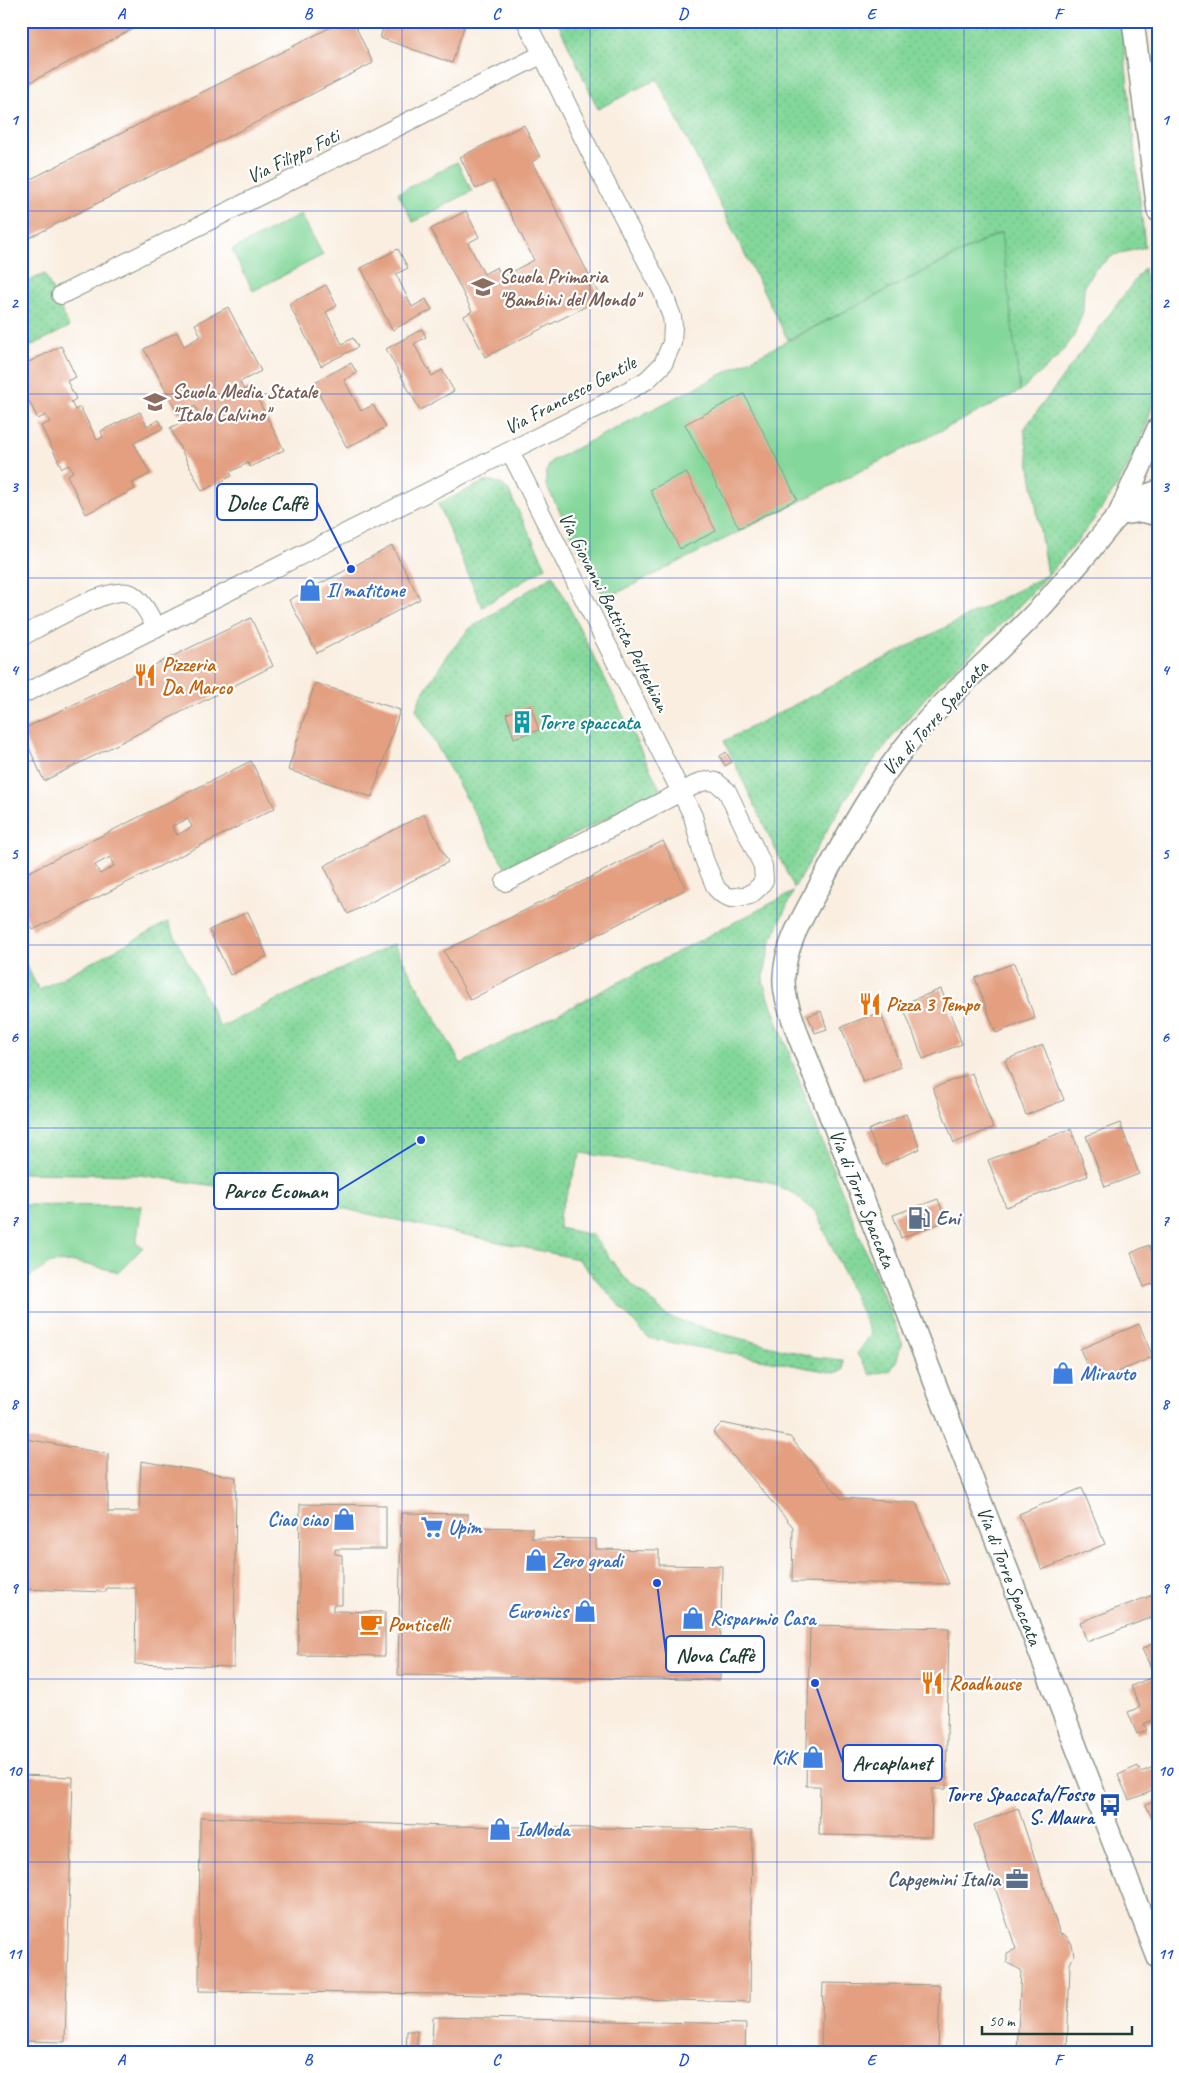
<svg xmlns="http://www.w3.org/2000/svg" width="1179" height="2073" viewBox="0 0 1179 2073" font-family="Caveat,sans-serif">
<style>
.grass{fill:#83d79a;stroke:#518a67}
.park{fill:url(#park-dots);stroke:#518a67;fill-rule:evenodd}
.building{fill:#e39f80;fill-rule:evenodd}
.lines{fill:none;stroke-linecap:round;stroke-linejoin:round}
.minor-casing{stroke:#8c968a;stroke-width:20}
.tertiary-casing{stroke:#8c968a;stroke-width:24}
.minor{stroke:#fff;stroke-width:18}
.tertiary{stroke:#fff;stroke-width:21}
.grid{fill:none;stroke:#1d4ed8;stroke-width:1;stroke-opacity:0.55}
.labels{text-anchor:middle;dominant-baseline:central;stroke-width:4.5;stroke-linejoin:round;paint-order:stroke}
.street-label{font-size:20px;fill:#1f3d34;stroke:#fff}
.education-label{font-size:20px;font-weight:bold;fill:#785e54;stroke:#fff;text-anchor:start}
.shop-label{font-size:20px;font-weight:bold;fill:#366cbe;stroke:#fff;text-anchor:start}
.food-label{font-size:20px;font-weight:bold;fill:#c56008;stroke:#fff;text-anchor:start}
.culture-label{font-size:20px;font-weight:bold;fill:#0d838f;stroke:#fff;text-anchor:start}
.service-label{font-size:20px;font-weight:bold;fill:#4e5e75;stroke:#fff;text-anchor:start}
.transit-label{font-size:20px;font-weight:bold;fill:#164399;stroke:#fff;text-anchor:end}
.leader{fill:none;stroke:#1d4ed8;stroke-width:2}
.callout-dot{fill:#1d4ed8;stroke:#fff;stroke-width:2}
.callout{fill:#fff;stroke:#1d4ed8;stroke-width:2}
.callout-label{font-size:21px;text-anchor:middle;font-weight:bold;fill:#1f3d34}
.neatline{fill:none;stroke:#1d4ed8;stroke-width:2}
.grid-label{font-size:16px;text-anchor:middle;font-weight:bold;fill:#1d4ed8}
</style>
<defs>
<pattern id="park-dots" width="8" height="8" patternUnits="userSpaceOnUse" patternTransform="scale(1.25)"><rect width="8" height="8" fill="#83d79a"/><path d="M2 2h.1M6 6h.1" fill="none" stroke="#71b985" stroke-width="1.8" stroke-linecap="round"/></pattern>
</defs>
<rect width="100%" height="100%" fill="#fff"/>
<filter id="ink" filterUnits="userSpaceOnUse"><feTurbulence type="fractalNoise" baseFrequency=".02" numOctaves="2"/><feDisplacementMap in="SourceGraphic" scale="10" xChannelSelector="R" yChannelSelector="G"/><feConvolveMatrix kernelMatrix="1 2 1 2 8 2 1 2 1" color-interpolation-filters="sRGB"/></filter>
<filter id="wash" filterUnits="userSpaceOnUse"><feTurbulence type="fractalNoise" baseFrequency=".0096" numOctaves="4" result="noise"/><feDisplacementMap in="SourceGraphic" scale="20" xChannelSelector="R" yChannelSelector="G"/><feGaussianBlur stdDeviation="1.12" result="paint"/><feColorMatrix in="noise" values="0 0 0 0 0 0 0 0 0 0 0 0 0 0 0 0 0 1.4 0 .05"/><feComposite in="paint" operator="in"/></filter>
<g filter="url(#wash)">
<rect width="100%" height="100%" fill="#f9eee0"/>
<path class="grass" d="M 457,162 L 472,191 L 413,222 L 398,193 Z
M 301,214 L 323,255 L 253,291 L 232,250 Z
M 1002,232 L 1020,391 L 605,599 L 546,485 L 546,472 L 551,461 Z
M 21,1205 L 142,1206 L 136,1244 L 143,1247 L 119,1272 L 75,1262 L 51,1263 L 21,1282 Z"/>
<path class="park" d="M 557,21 L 1121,21 L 1145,247 L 1114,255 L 1095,269 L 1084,286 L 1083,311 L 1074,336 L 1059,356 L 1020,391 L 1001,232 L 788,340 L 657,79 L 598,109 Z
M 1144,268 L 1158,362 C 1158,465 1056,570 987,638 C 965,660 939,680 920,704 C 898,730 876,756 856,784 C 833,817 815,853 794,888 L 724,741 L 1047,575 L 1024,429 Z
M 45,274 L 69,327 L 21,351 L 21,284 Z
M 493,481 L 501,484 L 508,490 L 546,567 L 482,607 L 438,504 L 484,482 Z
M 553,575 L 661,791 L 506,869 L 416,709 L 422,694 L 447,656 L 469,629 ZM 530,706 L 538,730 L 514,738 L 506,714 Z
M 793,892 L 770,944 L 763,982 L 816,1126 L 902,1342 L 897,1359 L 891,1370 L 871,1375 L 857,1354 L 871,1334 L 816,1212 L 793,1193 L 766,1181 L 581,1153 L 559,1216 L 559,1228 L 592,1235 L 624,1277 L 669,1317 L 719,1333 L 815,1357 L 843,1360 L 843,1370 L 835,1373 L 648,1338 L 578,1259 L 284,1196 L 140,1175 L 21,1173 L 21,955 L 39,990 L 168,922 L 220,1027 L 394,944 L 461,1064 Z"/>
<g id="blocks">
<path class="building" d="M 36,21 L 148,21 L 21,87 L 21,29 Z
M 343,21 L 353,21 L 373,63 L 25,240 L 21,232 L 21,184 Z
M 385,21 L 466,21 L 452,63 L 380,38 Z
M 524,125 L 540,157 L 532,162 L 601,299 L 485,357 L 464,316 L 472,311 L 431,229 L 466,211 L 479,237 L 468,243 L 484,274 L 497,267 L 502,277 L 534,260 L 494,181 L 476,189 L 460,157 Z
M 398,249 L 408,268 L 396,274 L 412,307 L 426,299 L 432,310 L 392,330 L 361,268 Z
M 326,285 L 337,306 L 326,312 L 342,344 L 353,338 L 358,347 L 321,366 L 289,304 Z
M 228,307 L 261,371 L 240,382 L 244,390 L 251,386 L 284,450 L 250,467 L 248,463 L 230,472 L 232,476 L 202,491 L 170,428 L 199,413 L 195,406 L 178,414 L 144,349 L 177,332 L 184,346 L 201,336 L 195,324 Z
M 422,329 L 426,337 L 414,344 L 432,376 L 442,370 L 454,391 L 420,410 L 386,349 Z
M 61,346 L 76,377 L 67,381 L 76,399 L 71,402 L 75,410 L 80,407 L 97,440 L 103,437 L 101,431 L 140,412 L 147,426 L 159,420 L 163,428 L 134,443 L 150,474 L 132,483 L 135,489 L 86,514 L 67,475 L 73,472 L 69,465 L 62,468 L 41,426 L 50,422 L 46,415 L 38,419 L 29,401 L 21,405 L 21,366 Z
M 351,363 L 357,373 L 344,380 L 361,411 L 373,405 L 386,427 L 347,448 L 313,383 Z
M 744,394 L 797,499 L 739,528 L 685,424 Z
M 686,472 L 716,531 L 680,549 L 650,490 Z
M 392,546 L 420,599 L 317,653 L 289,600 Z
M 251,618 L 273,666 L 44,781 L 21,730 Z
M 315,683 L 400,710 L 372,797 L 288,770 Z
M 530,705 L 539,730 L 514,738 L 506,714 Z
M 726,752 L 732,762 L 725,766 L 720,756 Z
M 251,761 L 275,808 L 33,930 L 21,906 L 21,876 ZM 188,819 L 192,827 L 177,835 L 172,826 ZM 110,857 L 114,866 L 100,874 L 95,865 Z
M 424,814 L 448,862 L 348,914 L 324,866 Z
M 663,841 L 686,889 L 470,1000 L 444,951 Z
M 248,912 L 267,956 L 230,975 L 209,930 Z
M 1014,963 L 1035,1018 L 996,1033 L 975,978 Z
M 941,989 L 962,1044 L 923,1059 L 902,1004 Z
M 821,1011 L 827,1029 L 815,1033 L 808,1016 Z
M 880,1012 L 901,1067 L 863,1082 L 841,1027 Z
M 1043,1045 L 1064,1100 L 1026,1115 L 1005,1060 Z
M 972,1073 L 993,1128 L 954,1143 L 933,1088 Z
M 906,1114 L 920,1149 L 883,1165 L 868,1130 Z
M 1120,1123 L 1139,1174 L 1105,1187 L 1086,1136 Z
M 1071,1129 L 1088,1176 L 1006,1207 L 988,1160 Z
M 938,1199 L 946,1221 L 901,1238 L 893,1215 Z
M 1149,1245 L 1158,1267 L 1158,1282 L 1144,1287 L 1131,1253 Z
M 1139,1324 L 1153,1357 L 1094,1382 L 1080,1349 Z
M 722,1423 L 790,1437 L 841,1498 L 916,1503 L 949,1584 L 792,1582 L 793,1527 L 713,1432 Z
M 21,1438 L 108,1454 L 108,1512 L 139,1512 L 141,1461 L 236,1477 L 234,1667 L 135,1664 L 136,1588 L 106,1588 L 106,1592 L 21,1589 Z
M 1082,1488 L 1105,1544 L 1042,1570 L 1019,1514 Z
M 300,1504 L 386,1505 L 386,1549 L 335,1549 L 335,1554 L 342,1555 L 342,1605 L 333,1605 L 333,1611 L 385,1612 L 385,1656 L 298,1655 Z
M 401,1513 L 468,1514 L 468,1527 L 532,1528 L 532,1538 L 596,1539 L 596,1549 L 659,1550 L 659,1565 L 722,1566 L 720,1680 L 398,1675 Z
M 1158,1593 L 1158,1615 L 1087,1642 L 1080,1622 Z
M 810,1625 L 949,1628 L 946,1789 L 932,1789 L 931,1837 L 819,1835 L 820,1786 L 806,1786 Z
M 1158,1641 L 1158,1717 L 1144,1724 L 1147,1730 L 1137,1734 L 1128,1712 L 1140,1707 L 1131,1686 L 1155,1676 L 1142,1649 Z
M 1158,1765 L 1158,1789 L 1129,1800 L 1118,1775 L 1138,1766 L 1141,1772 Z
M 21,1775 L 73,1777 L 65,2042 L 21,2041 Z
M 1158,1800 L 1158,1831 L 1146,1805 Z
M 1018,1808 L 1060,1934 L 1066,1936 L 1072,1944 L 1074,1955 L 1070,1964 L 1067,2052 L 1017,2052 L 1021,1970 L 1007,1963 L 1007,1953 L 1016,1949 L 974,1825 Z
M 200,1817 L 446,1826 L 752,1830 L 750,2002 L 445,1994 L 199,1991 Z
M 823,1983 L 940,1985 L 938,2052 L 821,2051 Z
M 433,2017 L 746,2024 L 745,2052 L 432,2052 Z
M 407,2031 L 417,2031 L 417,2052 L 406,2052 Z"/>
</g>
</g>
<g filter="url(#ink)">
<use href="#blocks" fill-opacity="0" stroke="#8c968a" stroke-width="1"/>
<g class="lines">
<defs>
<path id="minor" d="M 61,295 L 543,54
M 21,637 C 42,626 111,583 131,594 C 143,601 150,616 156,628
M 21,695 L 610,401 L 647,380 L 663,364 L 672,343 L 673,326 L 672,317 L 663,292 L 602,176 L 526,21
M 709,781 L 716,782 L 727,791 L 763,866 L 764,880 L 760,886 L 750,895 L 731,898 L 722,894 L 716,888 L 704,859 L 693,816 L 681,792 L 701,782 Z
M 505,882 L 681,792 L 510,451"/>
<g id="tertiary">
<path d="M 1133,21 L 1158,211"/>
<path id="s1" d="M 1158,491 C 1127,500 1110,525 1091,549 C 1075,568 1060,586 1044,604 C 1003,648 956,687 916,733 C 877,780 850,829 821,883 C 806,912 785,943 784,977 C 783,997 792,1016 798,1035 L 892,1272 L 1158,1958"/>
<path d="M 1120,512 L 1158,428"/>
<path d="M 1120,514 L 1142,511 L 1158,515"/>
</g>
</defs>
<use href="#minor" class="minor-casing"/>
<use href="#tertiary" class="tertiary-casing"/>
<use href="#minor" class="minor"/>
<use href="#tertiary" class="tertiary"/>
</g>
</g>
<path class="grid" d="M 215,21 L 215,2052M 402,21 L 402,2052M 590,21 L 590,2052M 777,21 L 777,2052M 964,21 L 964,2052M 21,211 L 1158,211M 21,394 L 1158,394M 21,578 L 1158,578M 21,761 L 1158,761M 21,945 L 1158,945M 21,1128 L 1158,1128M 21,1312 L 1158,1312M 21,1495 L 1158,1495M 21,1679 L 1158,1679M 21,1862 L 1158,1862"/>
<defs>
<symbol id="school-bare" viewBox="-9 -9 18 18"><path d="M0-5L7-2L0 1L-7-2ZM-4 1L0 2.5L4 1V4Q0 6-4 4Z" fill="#8d6e63" stroke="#fff" stroke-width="2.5" paint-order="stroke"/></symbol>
<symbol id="shop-bare" viewBox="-9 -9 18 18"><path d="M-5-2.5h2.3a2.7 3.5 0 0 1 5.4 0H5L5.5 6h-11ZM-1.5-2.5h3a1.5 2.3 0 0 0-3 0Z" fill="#3f7fe0" stroke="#fff" stroke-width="2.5" paint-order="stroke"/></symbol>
<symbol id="restaurant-bare" viewBox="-9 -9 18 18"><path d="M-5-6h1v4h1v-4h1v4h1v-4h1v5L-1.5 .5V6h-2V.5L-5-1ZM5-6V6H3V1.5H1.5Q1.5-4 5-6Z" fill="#e8710a" stroke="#fff" stroke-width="2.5" paint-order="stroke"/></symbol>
<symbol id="building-bare" viewBox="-9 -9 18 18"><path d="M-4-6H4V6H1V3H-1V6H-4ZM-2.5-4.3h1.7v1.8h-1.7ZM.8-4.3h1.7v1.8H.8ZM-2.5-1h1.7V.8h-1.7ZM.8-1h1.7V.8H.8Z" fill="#0f9aa8" stroke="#fff" stroke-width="2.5" paint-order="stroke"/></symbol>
<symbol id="fuel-bare" viewBox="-9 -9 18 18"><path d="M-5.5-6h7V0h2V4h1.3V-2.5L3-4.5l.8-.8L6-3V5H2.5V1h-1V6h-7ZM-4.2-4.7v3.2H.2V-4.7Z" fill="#5c6f8a" stroke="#fff" stroke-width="2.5" paint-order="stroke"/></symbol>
<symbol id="supermarket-bare" viewBox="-9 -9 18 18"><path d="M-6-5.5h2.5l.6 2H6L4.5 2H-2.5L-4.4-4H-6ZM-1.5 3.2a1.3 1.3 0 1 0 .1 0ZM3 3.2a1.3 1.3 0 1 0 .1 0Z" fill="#3f7fe0" stroke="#fff" stroke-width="2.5" paint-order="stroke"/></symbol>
<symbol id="cafe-bare" viewBox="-9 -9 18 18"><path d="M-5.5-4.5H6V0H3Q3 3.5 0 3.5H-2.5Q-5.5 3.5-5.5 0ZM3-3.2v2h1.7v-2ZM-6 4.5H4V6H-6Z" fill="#e8710a" stroke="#fff" stroke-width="2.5" paint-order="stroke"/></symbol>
<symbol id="bus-bare" viewBox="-9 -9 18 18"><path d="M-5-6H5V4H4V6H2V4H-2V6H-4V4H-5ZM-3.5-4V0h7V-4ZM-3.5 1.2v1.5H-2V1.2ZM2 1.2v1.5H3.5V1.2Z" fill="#1a4fb4" stroke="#fff" stroke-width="2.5" paint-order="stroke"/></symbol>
<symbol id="office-bare" viewBox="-9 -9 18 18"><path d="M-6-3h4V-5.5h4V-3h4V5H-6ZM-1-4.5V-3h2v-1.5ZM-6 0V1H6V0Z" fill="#5c6f8a" stroke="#fff" stroke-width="2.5" paint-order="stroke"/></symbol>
</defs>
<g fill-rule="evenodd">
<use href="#school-bare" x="467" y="271" width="32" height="32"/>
<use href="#school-bare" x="139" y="386" width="32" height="32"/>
<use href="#shop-bare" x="294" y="574" width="32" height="32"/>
<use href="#restaurant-bare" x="129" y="659" width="32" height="32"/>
<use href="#building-bare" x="506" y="706" width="32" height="32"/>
<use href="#restaurant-bare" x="854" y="988" width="32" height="32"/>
<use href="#fuel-bare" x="903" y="1202" width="32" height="32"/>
<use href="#shop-bare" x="1047" y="1357" width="32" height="32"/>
<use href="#shop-bare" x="328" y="1503" width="32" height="32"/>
<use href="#supermarket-bare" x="416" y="1511" width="32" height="32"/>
<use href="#shop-bare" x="520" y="1544" width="32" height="32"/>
<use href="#shop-bare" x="569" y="1595" width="32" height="32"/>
<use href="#shop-bare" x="677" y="1602" width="32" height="32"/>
<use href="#cafe-bare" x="355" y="1608" width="32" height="32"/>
<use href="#restaurant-bare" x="916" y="1667" width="32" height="32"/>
<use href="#shop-bare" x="797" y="1741" width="32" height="32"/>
<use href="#bus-bare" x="1094" y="1789" width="32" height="32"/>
<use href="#shop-bare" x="484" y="1813" width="32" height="32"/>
<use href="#office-bare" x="1001" y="1863" width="32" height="32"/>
</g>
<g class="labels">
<g class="street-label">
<text transform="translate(293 156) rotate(-26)">Via Filippo Foti</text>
<text transform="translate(570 395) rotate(-28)">Via Francesco Gentile</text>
<text transform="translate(614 612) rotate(63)">Via Giovanni Battista Peltechian</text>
<text transform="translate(935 718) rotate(-48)">Via di Torre Spaccata</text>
<text stroke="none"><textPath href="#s1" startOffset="860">Via di Torre Spaccata</textPath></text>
<text stroke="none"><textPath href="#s1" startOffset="1265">Via di Torre Spaccata</textPath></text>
</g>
<g class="education-label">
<text x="499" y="276">Scuola Primaria<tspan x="499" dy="23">"Bambini del Mondo"</tspan></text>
<text x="172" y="391">Scuola Media Statale<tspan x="172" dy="23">"Italo Calvino"</tspan></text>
</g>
<g class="shop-label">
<text x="326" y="590">Il matitone</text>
<text x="1080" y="1373">Mirauto</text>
<text x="328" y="1519" text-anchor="end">Ciao ciao</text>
<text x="448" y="1527">Upim</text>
<text x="552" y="1560">Zero gradi</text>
<text x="568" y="1611" text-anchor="end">Euronics</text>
<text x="710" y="1618">Risparmio Casa</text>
<text x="796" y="1757" text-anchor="end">KiK</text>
<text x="516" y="1829">IoModa</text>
</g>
<g class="food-label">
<text x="162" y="664">Pizzeria<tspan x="162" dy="23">Da Marco</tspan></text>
<text x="886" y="1004">Pizza 3 Tempo</text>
<text x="388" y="1624">Ponticelli</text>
<text x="949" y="1683">Roadhouse</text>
</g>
<g class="culture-label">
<text x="538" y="722">Torre spaccata</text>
</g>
<g class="service-label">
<text x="936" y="1218">Eni</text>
<text x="1000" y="1879" text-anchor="end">Capgemini Italia</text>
</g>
<g class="transit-label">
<text x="1094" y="1794">Torre Spaccata/Fosso<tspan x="1094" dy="23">S. Maura</tspan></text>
</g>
</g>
<path class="leader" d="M351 569L317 502M421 1140L338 1191M657 1583L666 1654M815 1683L843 1763"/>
<g class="callout-dot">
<circle cx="351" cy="569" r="5"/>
<circle cx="421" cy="1140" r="5"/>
<circle cx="657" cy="1583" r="5"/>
<circle cx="815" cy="1683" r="5"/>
</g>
<g class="callout">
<rect x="217" y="484" width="100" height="36" rx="5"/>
<rect x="214" y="1173" width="124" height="36" rx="5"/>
<rect x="666" y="1636" width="98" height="36" rx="5"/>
<rect x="843" y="1745" width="99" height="36" rx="5"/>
</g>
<g class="callout-label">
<text x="267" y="510">Dolce Caffè</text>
<text x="276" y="1198">Parco Ecoman</text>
<text x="715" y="1662">Nova Caffè</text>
<text x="892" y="1770">Arcaplanet</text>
</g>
<rect width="1179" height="2073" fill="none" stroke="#fff" stroke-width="55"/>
<path d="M982 2026v8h150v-8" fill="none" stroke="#1f3d34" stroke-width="2.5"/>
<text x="989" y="2026" font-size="15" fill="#1f3d34" stroke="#ffffff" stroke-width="4" paint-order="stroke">50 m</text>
<rect x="28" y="28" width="1124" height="2018" class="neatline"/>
<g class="grid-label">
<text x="121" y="19">A</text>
<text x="308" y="19">B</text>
<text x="496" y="19">C</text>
<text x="683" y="19">D</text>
<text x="871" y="19">E</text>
<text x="1058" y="19">F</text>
<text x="14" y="125">1</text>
<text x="1165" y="125">1</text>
<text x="14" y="308">2</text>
<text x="1165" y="308">2</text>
<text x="14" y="492">3</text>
<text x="1165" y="492">3</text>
<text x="14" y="675">4</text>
<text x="1165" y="675">4</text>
<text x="14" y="859">5</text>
<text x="1165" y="859">5</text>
<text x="14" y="1042">6</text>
<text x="1165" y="1042">6</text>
<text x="14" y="1226">7</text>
<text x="1165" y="1226">7</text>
<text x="14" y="1409">8</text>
<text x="1165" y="1409">8</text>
<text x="14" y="1593">9</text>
<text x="1165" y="1593">9</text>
<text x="14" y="1776">10</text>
<text x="1165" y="1776">10</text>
<text x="14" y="1959">11</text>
<text x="1165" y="1959">11</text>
<text x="121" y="2065">A</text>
<text x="308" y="2065">B</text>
<text x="496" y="2065">C</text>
<text x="683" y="2065">D</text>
<text x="871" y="2065">E</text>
<text x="1058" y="2065">F</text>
</g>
</svg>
